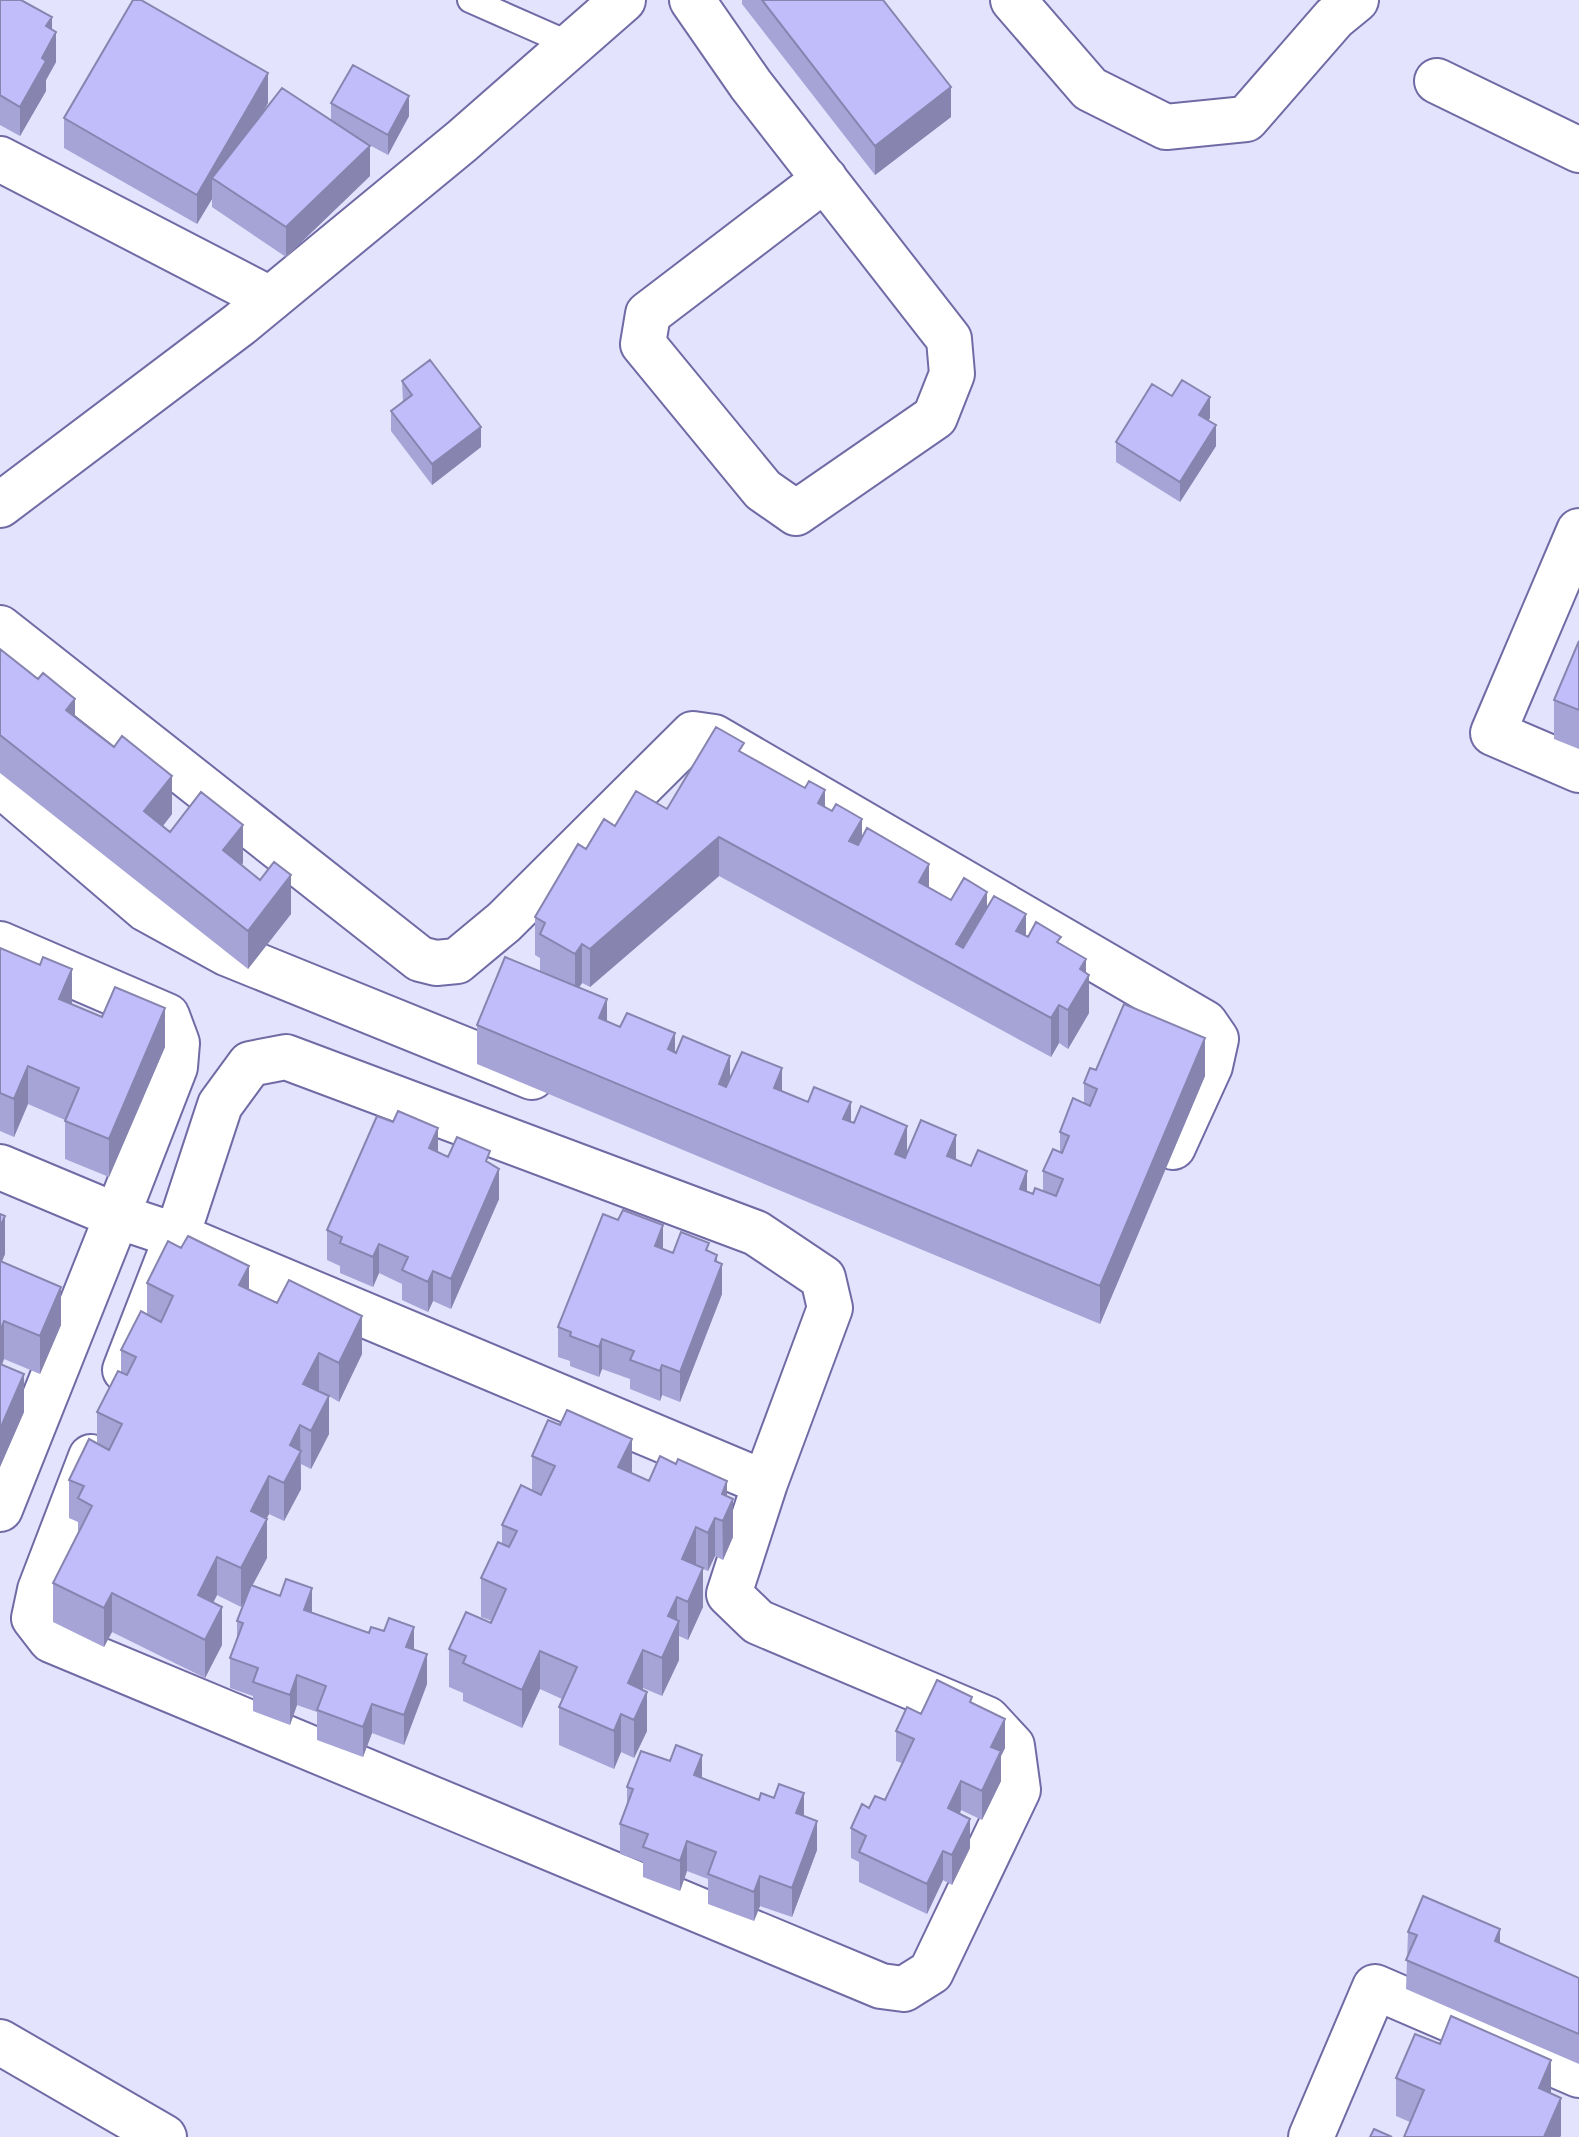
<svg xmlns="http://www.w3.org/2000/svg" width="1579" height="2137" viewBox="0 0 1579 2137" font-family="'IBM Plex Sans',sans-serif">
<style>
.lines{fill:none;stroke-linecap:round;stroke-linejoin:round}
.lane-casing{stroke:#706aa5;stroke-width:28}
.street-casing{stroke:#706aa5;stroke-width:48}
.secondary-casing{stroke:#706aa5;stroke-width:48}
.lane{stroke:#fff;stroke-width:24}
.street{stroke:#fff;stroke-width:44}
.secondary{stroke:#fff;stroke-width:44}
.wall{fill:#a6a3d7}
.shaded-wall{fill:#8784af}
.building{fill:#c1bdfa;stroke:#8784af;stroke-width:2}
</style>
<rect width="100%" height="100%" fill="#e4e3fd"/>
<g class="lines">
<defs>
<path id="lane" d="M 470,0 L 572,45"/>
<path id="street" d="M 692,0 L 751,85 L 949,339 L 952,374 L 935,417 L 796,513 L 763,490 L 643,344 L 648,314 L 825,179
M 1437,81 L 1579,150
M 0,159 L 270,299
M 1579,531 L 1493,733 L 1579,770
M 0,628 L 420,959 L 436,963 L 457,961 L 504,922 L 693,734 L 714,737 L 1205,1023 L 1216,1039 L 1210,1066 L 1173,1147
M 0,784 L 146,909 L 226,953 L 532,1077
M 0,944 L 167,1016 L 177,1043 L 175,1067 L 117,1216 L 177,1236 L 125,1370
M 286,1057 L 756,1233 L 823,1278 L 830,1308 L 765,1483 L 177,1236 L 220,1105 L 250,1064 Z
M 0,1167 L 117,1216 L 0,1509
M 91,1457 L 40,1590 L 34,1618 L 51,1640 L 881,1986 L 904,1989 L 931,1972 L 1018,1790 L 1012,1746 L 987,1719 L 758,1622 L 729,1594 L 765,1483
M 1311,2137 L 1375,1987 L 1579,2075"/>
<path id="secondary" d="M 1013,0 L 1090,89 L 1166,127 L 1246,119 L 1334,18 L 1356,0
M 0,505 L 240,324 L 462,141 L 623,0
M 0,2042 L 164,2137"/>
</defs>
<use href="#lane" class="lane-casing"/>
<use href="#street" class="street-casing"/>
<use href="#secondary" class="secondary-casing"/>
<use href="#lane" class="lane"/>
<use href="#street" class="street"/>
<use href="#secondary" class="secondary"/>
</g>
<path class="wall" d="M 0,0 L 52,30 L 56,62 L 46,80 L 46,91 L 20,136 L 0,125 Z
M 742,0 L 883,0 L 951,117 L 875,175 L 742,4 Z
M 268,103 L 260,116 L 331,120 L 331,103 L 409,116 L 388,155 L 362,141 L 370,176 L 286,257 L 212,207 L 212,199 L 197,224 L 64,148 L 64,118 Z
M 402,381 L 481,447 L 432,485 L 391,431 L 391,411 L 403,403 Z
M 1210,418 L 1208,420 L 1216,446 L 1180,502 L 1116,462 L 1116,442 Z
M 1579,641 L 1579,749 L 1554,739 L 1554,700 Z
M 0,649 L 75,717 L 172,814 L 163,826 L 170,832 L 243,863 L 241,865 L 291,914 L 248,969 L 0,773 Z
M 744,753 L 825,808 L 862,838 L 929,887 L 951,900 L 987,908 L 1026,936 L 1061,944 L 1086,973 L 1089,1013 L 1068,1049 L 1059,1043 L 1051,1057 L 719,876 L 590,987 L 582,983 L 579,988 L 607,1022 L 730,1078 L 782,1091 L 851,1122 L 907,1152 L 956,1160 L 1033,1194 L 1043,1191 L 1043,1171 L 1060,1152 L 1060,1132 L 1084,1103 L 1084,1083 L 1096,1070 L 1205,1076 L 1100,1324 L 477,1064 L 477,1025 L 540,971 L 540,958 L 535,955 L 535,917 L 586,849 L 615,826 L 667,809 Z
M 0,948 L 72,1004 L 165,1047 L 109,1177 L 65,1159 L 65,1120 L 28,1104 L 14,1137 L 0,1131 Z
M 438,1152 L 448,1157 L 490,1163 L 499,1199 L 451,1309 L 433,1301 L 428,1312 L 402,1300 L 402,1284 L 379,1273 L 373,1287 L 340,1273 L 340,1266 L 327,1260 L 327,1230 Z
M 0,1214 L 5,1254 L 2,1262 L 61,1325 L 40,1374 L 4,1359 L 2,1365 L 24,1412 L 0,1467 Z
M 663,1250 L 673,1253 L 709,1251 L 717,1262 L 722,1294 L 680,1402 L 662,1395 L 660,1401 L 630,1389 L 630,1379 L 602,1369 L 599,1377 L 570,1366 L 570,1361 L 558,1357 L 558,1327 Z
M 147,1283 L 249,1290 L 362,1354 L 339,1402 L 329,1396 L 329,1434 L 311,1469 L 301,1464 L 301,1489 L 284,1521 L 269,1514 L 266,1519 L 267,1558 L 252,1585 L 312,1612 L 414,1650 L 427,1684 L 404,1745 L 372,1733 L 363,1757 L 317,1740 L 317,1712 L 297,1705 L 290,1725 L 253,1711 L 253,1696 L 230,1688 L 230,1658 L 237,1639 L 237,1621 L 248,1594 L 241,1607 L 217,1595 L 213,1603 L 222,1645 L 205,1678 L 112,1632 L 104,1647 L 53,1622 L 53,1583 L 78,1535 L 78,1522 L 69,1518 L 69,1480 L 97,1443 L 97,1412 L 121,1373 L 121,1350 L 147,1315 Z
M 532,1456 L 632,1473 L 649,1481 L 727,1496 L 733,1537 L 723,1560 L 715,1556 L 708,1571 L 703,1569 L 703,1607 L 688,1640 L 679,1636 L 679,1660 L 662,1696 L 643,1688 L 642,1690 L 647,1731 L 634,1758 L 621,1752 L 614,1769 L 559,1745 L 559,1707 L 562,1699 L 540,1689 L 522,1728 L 463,1701 L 463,1693 L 449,1687 L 449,1649 L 491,1623 L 492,1621 L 481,1617 L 481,1578 L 502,1544 L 502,1525 L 532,1490 Z
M 972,1703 L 1005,1748 L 1001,1756 L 1001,1781 L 982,1820 L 961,1810 L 960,1814 L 970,1848 L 952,1885 L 943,1880 L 927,1914 L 859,1882 L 859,1862 L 851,1858 L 851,1828 L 869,1808 L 885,1800 L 902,1763 L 896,1761 L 896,1731 L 921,1714 Z
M 670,1761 L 702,1778 L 804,1816 L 817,1850 L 792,1917 L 760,1906 L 754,1921 L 708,1904 L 708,1879 L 687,1871 L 680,1891 L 643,1877 L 643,1862 L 620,1854 L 620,1824 L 627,1805 L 627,1787 Z
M 1408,1932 L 1500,1944 L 1579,1978 L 1579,2064 L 1406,1989 Z
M 1396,2078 L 1551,2093 L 1561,2136 L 1410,2122 L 1396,2116 Z"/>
<path class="shaded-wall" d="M 52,17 L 52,41 L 56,32 L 56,62 L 46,80 L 46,91 L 20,136 L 20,107 L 42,58 L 46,26 Z
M 268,73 L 268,103 L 221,184 L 212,178 L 212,199 L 197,224 L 197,195 Z
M 951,87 L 951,117 L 875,175 L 875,146 Z
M 409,96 L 409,116 L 388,155 L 388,135 Z
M 370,146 L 370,176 L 286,257 L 286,227 Z
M 1210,397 L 1210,418 L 1199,435 L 1199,415 Z
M 1216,425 L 1216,446 L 1180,502 L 1180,482 Z
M 481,427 L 481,447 L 432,485 L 432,464 Z
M 75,699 L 75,737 L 66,710 Z
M 172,776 L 172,814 L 144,850 L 144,811 Z
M 825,790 L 825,829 L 818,803 Z
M 862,819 L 862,857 L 849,841 Z
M 243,825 L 243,863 L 223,889 L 223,850 Z
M 719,837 L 719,876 L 590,987 L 590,949 Z
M 929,864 L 929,903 L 919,882 Z
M 291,875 L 291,914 L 248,969 L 248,931 Z
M 987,892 L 987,930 L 956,967 L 956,944 Z
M 1026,914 L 1026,953 L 1016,931 Z
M 582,944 L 582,983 L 575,993 L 575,954 Z
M 1086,959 L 1086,980 L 1089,975 L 1089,1013 L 1068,1049 L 1068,1010 L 1080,969 Z
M 72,969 L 72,1007 L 59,999 Z
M 607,999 L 607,1038 L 599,1018 Z
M 1059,1005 L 1059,1043 L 1051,1057 L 1051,1018 Z
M 165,1008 L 165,1047 L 109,1177 L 109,1139 Z
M 675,1033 L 675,1071 L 668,1049 Z
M 1205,1038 L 1205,1076 L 1100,1324 L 1100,1286 Z
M 730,1056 L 730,1094 L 719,1084 Z
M 28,1066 L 28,1104 L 14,1137 L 14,1099 Z
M 782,1068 L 782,1106 L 774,1088 Z
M 851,1102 L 851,1141 L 843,1119 Z
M 907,1126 L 907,1164 L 895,1154 Z
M 438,1128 L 438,1158 L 429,1148 Z
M 956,1135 L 956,1173 L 947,1156 Z
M 499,1169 L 499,1199 L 451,1309 L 451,1279 Z
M 1027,1171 L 1027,1209 L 1020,1189 Z
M 5,1216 L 5,1254 L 0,1265 L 0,1227 Z
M 663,1225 L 663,1255 L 655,1246 Z
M 379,1244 L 379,1273 L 373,1287 L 373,1257 Z
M 717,1255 L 717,1276 L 722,1264 L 722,1294 L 680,1402 L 680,1372 Z
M 249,1266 L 249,1304 L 239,1285 Z
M 433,1271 L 433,1301 L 428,1312 L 428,1282 Z
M 61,1287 L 61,1325 L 40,1374 L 40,1336 Z
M 362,1316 L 362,1354 L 339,1402 L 339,1363 Z
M 4,1321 L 4,1359 L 0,1369 L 0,1331 Z
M 602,1339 L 602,1369 L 599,1377 L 599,1347 Z
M 319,1353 L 319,1391 L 303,1384 Z
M 662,1365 L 662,1395 L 660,1401 L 660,1371 Z
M 24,1374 L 24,1412 L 0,1467 L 0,1429 Z
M 329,1396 L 329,1434 L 311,1469 L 311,1431 Z
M 300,1425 L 301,1489 L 284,1521 L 284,1483 L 290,1445 Z
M 632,1439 L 632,1477 L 618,1467 Z
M 269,1476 L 269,1514 L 251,1549 L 251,1511 Z
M 727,1481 L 727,1511 L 733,1499 L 733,1537 L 723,1560 L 722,1494 Z
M 715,1518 L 715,1556 L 708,1571 L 708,1533 Z
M 267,1519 L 267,1558 L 241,1607 L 241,1568 Z
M 696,1527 L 696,1566 L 682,1559 Z
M 217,1557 L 217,1595 L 198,1633 L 198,1595 Z
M 703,1568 L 703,1607 L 688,1640 L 688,1602 Z
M 312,1588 L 312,1618 L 304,1610 Z
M 112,1593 L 112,1632 L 104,1647 L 104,1608 Z
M 677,1597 L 677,1626 L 679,1621 L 679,1660 L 662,1696 L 662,1658 L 668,1616 Z
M 222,1607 L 222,1645 L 205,1678 L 205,1640 Z
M 414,1627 L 414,1657 L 406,1647 Z
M 643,1650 L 643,1688 L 630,1718 L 628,1683 Z
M 540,1651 L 540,1689 L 522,1728 L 522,1690 Z
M 427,1654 L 427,1684 L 404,1745 L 404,1715 Z
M 297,1675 L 297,1705 L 290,1725 L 290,1695 Z
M 647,1692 L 647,1731 L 634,1758 L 634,1720 Z
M 372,1704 L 372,1733 L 363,1757 L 363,1727 Z
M 621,1714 L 621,1752 L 614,1769 L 614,1731 Z
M 1005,1719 L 1005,1748 L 1001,1756 L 1001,1781 L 982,1820 L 982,1791 L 991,1747 Z
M 702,1755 L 702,1784 L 694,1775 Z
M 961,1781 L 961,1810 L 948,1838 L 948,1808 Z
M 804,1793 L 804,1823 L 796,1813 Z
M 970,1819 L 970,1848 L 952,1885 L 952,1855 Z
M 817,1821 L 817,1850 L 792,1917 L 792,1888 Z
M 687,1841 L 687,1871 L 680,1891 L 680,1861 Z
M 943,1851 L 943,1880 L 927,1914 L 927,1884 Z
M 760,1876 L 760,1906 L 754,1921 L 754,1892 Z
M 1500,1929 L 1500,1959 L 1495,1941 Z
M 1551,2060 L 1551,2098 L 1539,2088 Z
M 1561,2098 L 1561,2136 L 1560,2137 L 1544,2137 Z"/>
<path class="building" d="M 0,0 L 21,0 L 52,17 L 46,26 L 56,32 L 42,58 L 46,61 L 20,107 L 0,95 Z
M 133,0 L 141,0 L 268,73 L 197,195 L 64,118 Z
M 762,0 L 883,0 L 951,87 L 875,146 Z
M 353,65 L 409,96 L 388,135 L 331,103 Z
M 282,88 L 370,146 L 286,227 L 212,178 Z
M 430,360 L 481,427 L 432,464 L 391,411 L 412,395 L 402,381 Z
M 1182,380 L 1210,397 L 1199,415 L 1216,425 L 1180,482 L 1116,442 L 1152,384 L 1172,396 Z
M 1579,641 L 1579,710 L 1554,700 Z
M 0,649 L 38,679 L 43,673 L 75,699 L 66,710 L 114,747 L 122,736 L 172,776 L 144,811 L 170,832 L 201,792 L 243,825 L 223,850 L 260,880 L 274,862 L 291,875 L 248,931 L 0,735 Z
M 716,727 L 744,743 L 739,751 L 805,788 L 809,781 L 825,790 L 818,803 L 832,811 L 836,804 L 862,819 L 849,841 L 858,845 L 867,828 L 929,864 L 919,882 L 951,900 L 964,878 L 987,892 L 956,944 L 963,948 L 994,896 L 1026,914 L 1016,931 L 1028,937 L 1036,922 L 1061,937 L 1057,942 L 1086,959 L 1080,969 L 1089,975 L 1068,1010 L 1059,1005 L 1051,1018 L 719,837 L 590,949 L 582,944 L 575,954 L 540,934 L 545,923 L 535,917 L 578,844 L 586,849 L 604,819 L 615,826 L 636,791 L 667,809 Z
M 0,948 L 40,965 L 43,957 L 72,969 L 59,999 L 102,1017 L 115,987 L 165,1008 L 109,1139 L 65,1121 L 79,1088 L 28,1066 L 14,1099 L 0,1093 Z
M 505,957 L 607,999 L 599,1018 L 620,1027 L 627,1013 L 675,1033 L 668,1049 L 676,1053 L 683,1036 L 730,1056 L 719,1084 L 726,1087 L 742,1052 L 782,1068 L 774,1088 L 808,1102 L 814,1087 L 851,1102 L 843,1119 L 854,1123 L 861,1106 L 907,1126 L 895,1154 L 905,1158 L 921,1120 L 956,1135 L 947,1156 L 971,1166 L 978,1150 L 1027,1171 L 1020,1189 L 1033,1194 L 1035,1188 L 1056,1196 L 1063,1179 L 1043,1171 L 1053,1149 L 1062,1153 L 1069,1136 L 1060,1132 L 1073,1098 L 1090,1106 L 1097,1089 L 1084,1083 L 1090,1068 L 1096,1070 L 1124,1004 L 1205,1038 L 1100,1286 L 477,1025 Z
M 398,1111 L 438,1128 L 429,1148 L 448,1157 L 457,1137 L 490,1151 L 486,1161 L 499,1169 L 451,1279 L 433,1271 L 428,1282 L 402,1270 L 408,1257 L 379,1244 L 373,1257 L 340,1243 L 342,1237 L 327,1230 L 377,1116 L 393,1122 Z
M 623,1210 L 663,1225 L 655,1246 L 673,1253 L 681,1232 L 709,1243 L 706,1250 L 717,1255 L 715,1261 L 722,1264 L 680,1372 L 662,1365 L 660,1371 L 630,1360 L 634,1351 L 602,1339 L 599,1347 L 570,1336 L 571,1332 L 558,1327 L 603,1214 L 618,1220 Z
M 0,1214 L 5,1216 L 0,1227 Z
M 188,1236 L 249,1266 L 239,1285 L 277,1303 L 289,1280 L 362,1316 L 339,1363 L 319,1353 L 303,1384 L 329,1396 L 311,1431 L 300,1425 L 290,1445 L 301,1451 L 284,1483 L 269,1476 L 251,1511 L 267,1519 L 241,1568 L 217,1557 L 198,1595 L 222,1607 L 205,1640 L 112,1593 L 104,1608 L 53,1583 L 92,1506 L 78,1498 L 84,1486 L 69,1480 L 89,1439 L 109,1450 L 122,1424 L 97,1412 L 118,1371 L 127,1375 L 136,1357 L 121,1350 L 141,1311 L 161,1322 L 173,1296 L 147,1283 L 168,1241 L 181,1248 Z
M 0,1261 L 61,1287 L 40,1336 L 4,1321 L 0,1331 Z
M 0,1364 L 24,1374 L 0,1429 Z
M 567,1410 L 632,1439 L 618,1467 L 649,1481 L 660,1456 L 676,1464 L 678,1459 L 727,1481 L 722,1494 L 733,1499 L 723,1521 L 715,1518 L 708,1533 L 696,1527 L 682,1559 L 703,1568 L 688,1602 L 677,1597 L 668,1616 L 679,1621 L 662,1658 L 643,1650 L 628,1683 L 647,1692 L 634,1720 L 621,1714 L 614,1731 L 559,1707 L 577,1667 L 540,1651 L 522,1690 L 463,1663 L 466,1656 L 449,1649 L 466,1612 L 491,1623 L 506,1589 L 481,1578 L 498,1542 L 509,1547 L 517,1531 L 502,1525 L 521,1485 L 541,1495 L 555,1466 L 532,1456 L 548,1420 L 560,1425 Z
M 286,1579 L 312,1588 L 304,1610 L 369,1633 L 371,1627 L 384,1631 L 389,1618 L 414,1627 L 406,1647 L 427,1654 L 404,1715 L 372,1704 L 363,1727 L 317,1710 L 326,1686 L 297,1675 L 290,1695 L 253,1682 L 258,1668 L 230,1658 L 243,1623 L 237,1621 L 251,1585 L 280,1596 Z
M 937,1680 L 972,1697 L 970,1702 L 1005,1719 L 991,1747 L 1001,1751 L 982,1791 L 961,1781 L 948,1808 L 970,1819 L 952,1855 L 943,1851 L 927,1884 L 859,1852 L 866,1836 L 851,1828 L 862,1804 L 869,1808 L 875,1796 L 885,1800 L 914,1739 L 896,1731 L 907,1707 L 921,1714 Z
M 676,1745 L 702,1755 L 694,1775 L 759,1800 L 761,1793 L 774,1798 L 779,1784 L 804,1793 L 796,1813 L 817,1821 L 792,1888 L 760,1876 L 754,1892 L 708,1874 L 716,1852 L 687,1841 L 680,1861 L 643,1847 L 648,1834 L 620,1824 L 633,1789 L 627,1787 L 641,1751 L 670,1761 Z
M 1423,1896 L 1500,1929 L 1495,1941 L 1579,1978 L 1579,2034 L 1406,1960 L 1417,1935 L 1408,1932 Z
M 1451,2016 L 1551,2060 L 1539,2088 L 1561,2098 L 1544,2137 L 1404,2137 L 1424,2090 L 1396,2078 L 1415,2034 L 1440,2044 Z
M 1374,2129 L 1392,2137 L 1370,2137 Z"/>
</svg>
